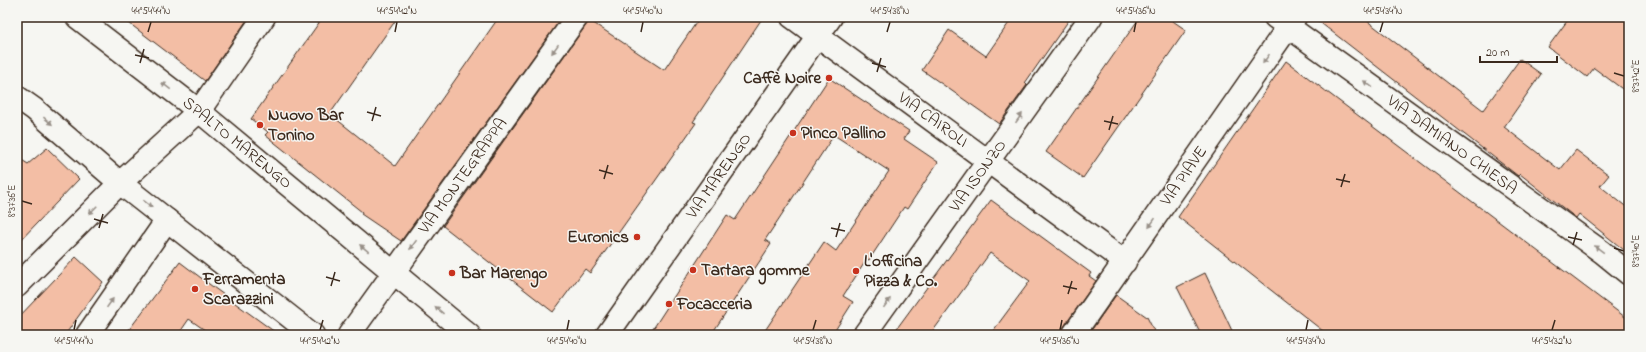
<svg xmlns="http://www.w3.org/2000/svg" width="1646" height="352" viewBox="0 0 1646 352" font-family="'Indie Flower',sans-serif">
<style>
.building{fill:#f3bea5;stroke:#3b2a1e}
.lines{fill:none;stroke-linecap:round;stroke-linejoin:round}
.street-casing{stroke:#3b2a1e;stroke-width:25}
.secondary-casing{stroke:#3b2a1e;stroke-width:25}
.street{stroke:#f6f6f2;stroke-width:22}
.secondary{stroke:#f6f6f2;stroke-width:22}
.oneway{fill:#989088}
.ticks{fill:none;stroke:#3b2a1e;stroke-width:1.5}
.poi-dot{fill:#c8321e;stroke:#f6f6f2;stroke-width:1.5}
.labels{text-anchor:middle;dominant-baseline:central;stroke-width:3;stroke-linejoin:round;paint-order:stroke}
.poi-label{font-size:17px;font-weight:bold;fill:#3b2a1e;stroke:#f6f6f2;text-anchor:start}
.street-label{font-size:17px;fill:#3b2a1e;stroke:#f6f6f2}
.neatline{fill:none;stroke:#3b2a1e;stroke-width:1.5}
.ticks-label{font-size:10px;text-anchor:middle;fill:#3b2a1e}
</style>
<rect width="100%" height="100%" fill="#f6f6f2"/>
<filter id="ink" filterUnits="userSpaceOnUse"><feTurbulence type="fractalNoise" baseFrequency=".025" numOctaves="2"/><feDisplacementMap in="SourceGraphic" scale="8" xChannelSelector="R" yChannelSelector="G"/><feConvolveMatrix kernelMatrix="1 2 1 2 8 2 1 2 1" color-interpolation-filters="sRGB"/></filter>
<g filter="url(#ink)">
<path class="building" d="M 121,17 L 249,17 L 205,81 Z
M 323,17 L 398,17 L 330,114 L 395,166 L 499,17 L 562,17 L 401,241 L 361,214 L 362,212 L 265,135 L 268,132 L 251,119 Z
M 700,17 L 763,17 L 693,122 L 696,123 L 639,204 L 590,273 L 585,269 L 553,312 L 443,226 L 587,24 L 589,20 L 664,70 Z
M 1013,17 L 1071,17 L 1025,83 L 1027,85 L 999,124 L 922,70 L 949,30 L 986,56 Z
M 1140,17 L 1167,17 L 1186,30 L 1083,178 L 1046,152 Z
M 1313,17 L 1362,17 L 1483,110 L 1520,59 L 1541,74 L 1504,127 L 1560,170 L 1576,150 L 1609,175 L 1600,186 L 1629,209 L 1629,254 L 1579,214 L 1576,218 L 1520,174 L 1518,176 Z
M 1570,17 L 1629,17 L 1629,94 L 1594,68 L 1587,77 L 1548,47 Z
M 1286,61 L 1629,320 L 1629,335 L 1328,335 L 1178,217 Z
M 829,78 L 909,131 L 904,139 L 938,162 L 907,209 L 904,207 L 869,260 L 867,259 L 843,296 L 853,302 L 832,335 L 762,335 L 824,242 L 836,251 L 889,171 L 834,135 L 765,240 L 771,244 L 711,335 L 649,335 L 727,215 L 735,220 Z
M 47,148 L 79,179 L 17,244 L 17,157 L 28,164 Z
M 991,200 L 1091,273 L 1089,276 L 1096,281 L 1063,328 L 1061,335 L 990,335 L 1030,281 L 990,253 L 930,335 L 892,335 Z
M 76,257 L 103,282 L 65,335 L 17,335 L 17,319 Z
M 180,262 L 213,287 L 279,335 L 212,335 L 189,319 L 178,335 L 125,335 Z
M 1205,273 L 1234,335 L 1201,335 L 1177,287 Z
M 1116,295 L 1147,317 L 1156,335 L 1088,335 Z"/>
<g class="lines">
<defs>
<path id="street" d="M 792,17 L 1125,262
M 1275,17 L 1602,252 L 1629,274
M 17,286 L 120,183 L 199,111 L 264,17
M 87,335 L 167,220
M 349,335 L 577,17
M 864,335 L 1091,17
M 1073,335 L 1295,17"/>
<path id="secondary" d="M 77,17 L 199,111 L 469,335
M 17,97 L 34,109 L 120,183 L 313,335
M 607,335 L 831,17"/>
</defs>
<use href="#street" class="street-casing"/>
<use href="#secondary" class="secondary-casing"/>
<use href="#street" class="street"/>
<use href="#secondary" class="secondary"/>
</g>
<defs><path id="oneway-solid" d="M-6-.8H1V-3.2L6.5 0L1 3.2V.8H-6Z"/></defs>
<g class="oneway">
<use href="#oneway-solid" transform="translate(555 49) rotate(126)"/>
<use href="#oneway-solid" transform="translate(1266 59) rotate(125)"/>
<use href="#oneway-solid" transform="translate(1368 84) rotate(-144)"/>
<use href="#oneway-solid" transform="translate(166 86) rotate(-142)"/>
<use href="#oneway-solid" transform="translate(1019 118) rotate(-55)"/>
<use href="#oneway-solid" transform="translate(48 121) rotate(40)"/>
<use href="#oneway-solid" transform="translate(148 204) rotate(38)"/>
<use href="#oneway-solid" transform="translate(93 210) rotate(135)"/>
<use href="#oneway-solid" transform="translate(1152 223) rotate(125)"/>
<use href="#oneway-solid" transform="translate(413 245) rotate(126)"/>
<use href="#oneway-solid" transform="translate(364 248) rotate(-141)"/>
<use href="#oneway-solid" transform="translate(1599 249) rotate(-144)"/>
<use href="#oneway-solid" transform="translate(110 303) rotate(-55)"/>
<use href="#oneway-solid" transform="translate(887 303) rotate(-54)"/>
<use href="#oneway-solid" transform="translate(439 310) rotate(-140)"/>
</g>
</g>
<path class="ticks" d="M 148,32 L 151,22M 395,32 L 397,22M 641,32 L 643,22M 887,32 L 890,22M 1134,32 L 1136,22M 1380,32 L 1383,22M 135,55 L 149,58M 140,63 L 144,49M 872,63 L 886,67M 877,72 L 881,58M 1614,73 L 1624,76M 367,112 L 381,116M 372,121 L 376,107M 1104,121 L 1118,124M 1109,130 L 1113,116M 599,170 L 613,174M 604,179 L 608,165M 1336,179 L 1350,182M 1341,187 L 1345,174M 22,201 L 32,204M 94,219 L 108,223M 99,228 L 103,214M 831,228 L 845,231M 836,237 L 840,223M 1568,237 L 1582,240M 1573,245 L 1577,232M 1614,248 L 1624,251M 326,277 L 340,281M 331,286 L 335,272M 1063,286 L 1077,289M 1068,294 L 1072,281M 74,330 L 76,320M 320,330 L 323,320M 567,330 L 569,320M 813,330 L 816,320M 1060,330 L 1062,320M 1306,330 L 1308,320M 1552,330 L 1555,320"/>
<g class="poi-dot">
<circle cx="829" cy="78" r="4"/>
<circle cx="260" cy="125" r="4"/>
<circle cx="793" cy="133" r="4"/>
<circle cx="637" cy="237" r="4"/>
<circle cx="693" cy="270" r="4"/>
<circle cx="856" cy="271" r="4"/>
<circle cx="452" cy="273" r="4"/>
<circle cx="195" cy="289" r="4"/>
<circle cx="669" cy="304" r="4"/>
</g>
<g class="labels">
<g class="poi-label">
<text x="821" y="78" text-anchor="end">Caffè Noire</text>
<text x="268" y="115">Nuovo Bar<tspan x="268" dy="20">Tonino</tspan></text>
<text x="801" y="133">Pinco Pallino</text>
<text x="629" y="237" text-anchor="end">Euronics</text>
<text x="864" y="261">L'officina<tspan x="864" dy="20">Pizza &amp; Co.</tspan></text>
<text x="701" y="270">Tartara gomme</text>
<text x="460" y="273">Bar Marengo</text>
<text x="203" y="279">Ferramenta<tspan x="203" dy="20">Scarazzini</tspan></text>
<text x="677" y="304">Focacceria</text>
</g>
<g class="street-label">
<text transform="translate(933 120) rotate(36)">VIA CAIROLI</text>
<text transform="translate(237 143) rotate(39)">SPALTO MARENGO</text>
<text transform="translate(1452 145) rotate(36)">VIA DAMIANO CHIESA</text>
<text transform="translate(463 176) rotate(-54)">VIA MONTEGRAPPA</text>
<text transform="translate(719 176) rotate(-55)">VIA MARENGO</text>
<text transform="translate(978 176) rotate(-54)">VIA ISONZO</text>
<text transform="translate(1184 176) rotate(-55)">VIA PIAVE</text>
</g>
</g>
<rect width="1646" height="352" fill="none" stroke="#f6f6f2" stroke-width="44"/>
<path d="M1480 56v6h77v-6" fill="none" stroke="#3b2a1e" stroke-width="2"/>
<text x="1486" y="56" font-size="12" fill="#3b2a1e" stroke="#f6f6f2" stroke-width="3" paint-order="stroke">20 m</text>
<rect x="22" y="22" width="1602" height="308" class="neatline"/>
<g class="ticks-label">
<text x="151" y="14">44°54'44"N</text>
<text x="397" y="14">44°54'42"N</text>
<text x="643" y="14">44°54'40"N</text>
<text x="890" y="14">44°54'38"N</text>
<text x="1136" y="14">44°54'36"N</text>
<text x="1383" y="14">44°54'34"N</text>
<text transform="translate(1635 76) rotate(-90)" y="4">8°37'42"E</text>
<text transform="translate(11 201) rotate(-90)" y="4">8°37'36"E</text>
<text transform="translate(1635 251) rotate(-90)" y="4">8°37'40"E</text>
<text x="74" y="344">44°54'44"N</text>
<text x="320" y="344">44°54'42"N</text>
<text x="567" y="344">44°54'40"N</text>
<text x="813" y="344">44°54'38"N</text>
<text x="1060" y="344">44°54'36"N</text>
<text x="1306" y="344">44°54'34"N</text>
<text x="1552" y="344">44°54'32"N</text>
</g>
</svg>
